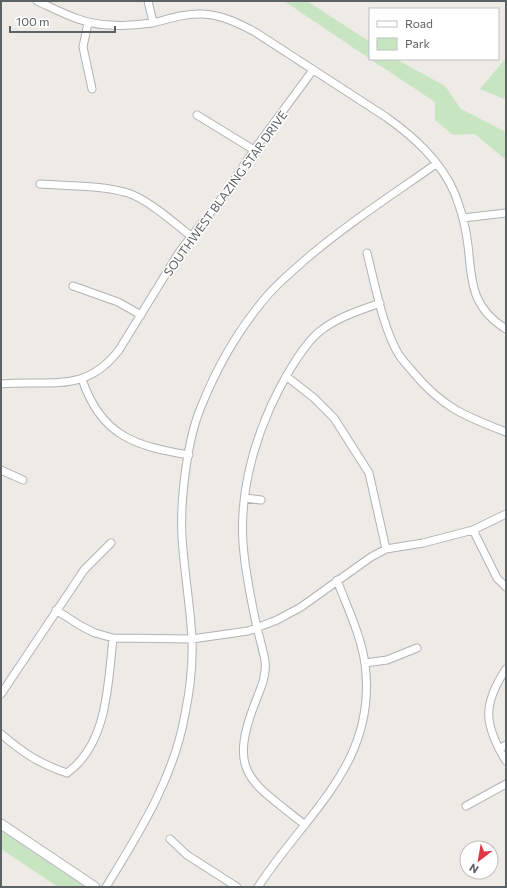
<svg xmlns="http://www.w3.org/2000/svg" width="507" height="888" viewBox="0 0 507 888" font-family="Commissioner,sans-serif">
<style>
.green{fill:#c8e5c2}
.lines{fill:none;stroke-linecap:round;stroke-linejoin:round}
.street-casing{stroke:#b0b3b6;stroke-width:9}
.secondary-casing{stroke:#b1b5b9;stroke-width:11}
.street{stroke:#fff;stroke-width:7}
.secondary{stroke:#fff;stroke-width:9}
.labels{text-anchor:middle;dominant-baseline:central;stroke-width:3;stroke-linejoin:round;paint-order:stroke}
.street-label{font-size:12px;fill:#5c6164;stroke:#fff}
</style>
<rect width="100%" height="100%" fill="#eeeae5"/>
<path class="green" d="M 284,1 L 307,1 L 370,42 L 370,59 Z
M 506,58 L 506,97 L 504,99 L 480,89 Z
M 370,59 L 396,59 L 445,86 L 461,109 L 506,132 L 506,160 L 475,134 L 453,135 L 435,120 L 435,102 Z
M 1,831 L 85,887 L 58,887 L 1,849 Z"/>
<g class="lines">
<defs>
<path id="street" d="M 37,1 C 61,12 82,24 109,25 C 123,26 138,25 152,23 C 169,19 185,13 203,14 C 222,15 238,23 255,32 L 386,117 C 414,137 441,161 455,194 C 458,203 462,213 464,223 C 475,265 461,301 506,329
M 148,1 L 153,22
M 88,23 L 83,47 L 92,89
M 197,115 L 254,150
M 40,184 C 69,186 101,185 128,193 C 149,200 174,223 191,236
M 463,218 L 506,213
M 367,253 C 375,284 383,329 399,355 C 403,361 408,366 413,372 C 442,407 464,416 506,432
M 73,286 L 118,302 L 141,315
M 286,376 L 314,398 L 334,418 L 369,473 L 386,549
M 82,379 C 101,436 135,446 189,455
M 1,384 C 50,379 84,395 119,350 L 180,251 L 225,194 L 254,150 L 313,70
M 1,470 L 23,480
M 245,498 L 261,500
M 473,530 L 497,578 L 506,587
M 56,610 L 81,626 L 95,633 L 113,638 L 192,639 L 248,631 L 277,620 L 301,607 L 371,557 L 386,549 L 423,543 L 473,530 L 506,514
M 365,663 L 387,660 L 417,648
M 506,669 C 482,705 484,725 506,761
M 1,694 L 84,570 L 111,543
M 1,734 C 23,753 40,764 67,773 C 108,744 108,683 113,638
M 499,749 L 506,745
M 466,806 L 506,784
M 305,825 C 252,782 227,775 255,703 C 260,690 267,676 265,661 C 263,650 260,639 257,628 C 251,600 245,572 243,543 C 239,483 260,419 291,368 C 299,355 308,341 319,332 C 337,317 359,311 380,303
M 170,839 L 187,855 L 237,887
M 106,887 C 139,833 174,778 185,714 C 190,690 193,663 192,638 C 190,604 184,570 182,537 C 180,501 187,440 201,407 C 215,372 234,337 258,307 C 271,289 289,274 306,259 C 347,224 392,195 436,164
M 258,887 C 306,813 378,763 365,664 C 361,635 347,607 337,580"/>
<path id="secondary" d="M 1,824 L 95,887"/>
</defs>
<use href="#street" class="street-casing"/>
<use href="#secondary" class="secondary-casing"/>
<use href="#street" class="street"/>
<use href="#secondary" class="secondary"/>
</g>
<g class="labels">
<g class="street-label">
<text transform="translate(225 193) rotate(-54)">SOUTHWEST BLAZING STAR DRIVE</text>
</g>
</g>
<rect width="507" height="888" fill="none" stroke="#5c6164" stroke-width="4"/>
<rect x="369" y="8" width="130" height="52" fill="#ffffff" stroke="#bec0c1"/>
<rect x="377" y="21" width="20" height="6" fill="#ffffff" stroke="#bec0c1"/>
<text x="405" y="28" font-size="12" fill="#5c6164">Road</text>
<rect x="377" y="38" width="20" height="12" fill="#c8e5c2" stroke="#bec0c1"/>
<text x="405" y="48" font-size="12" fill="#5c6164">Park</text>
<g transform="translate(479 860) rotate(211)"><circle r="19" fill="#ffffff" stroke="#bec0c1"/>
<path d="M0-3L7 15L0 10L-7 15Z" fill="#e13849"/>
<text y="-6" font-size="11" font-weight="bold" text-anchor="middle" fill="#5c6164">N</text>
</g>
<path d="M10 26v6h105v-6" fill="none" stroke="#5c6164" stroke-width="2"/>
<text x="16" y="26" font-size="12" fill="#5c6164" stroke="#ffffff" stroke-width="3" paint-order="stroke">100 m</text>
</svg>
